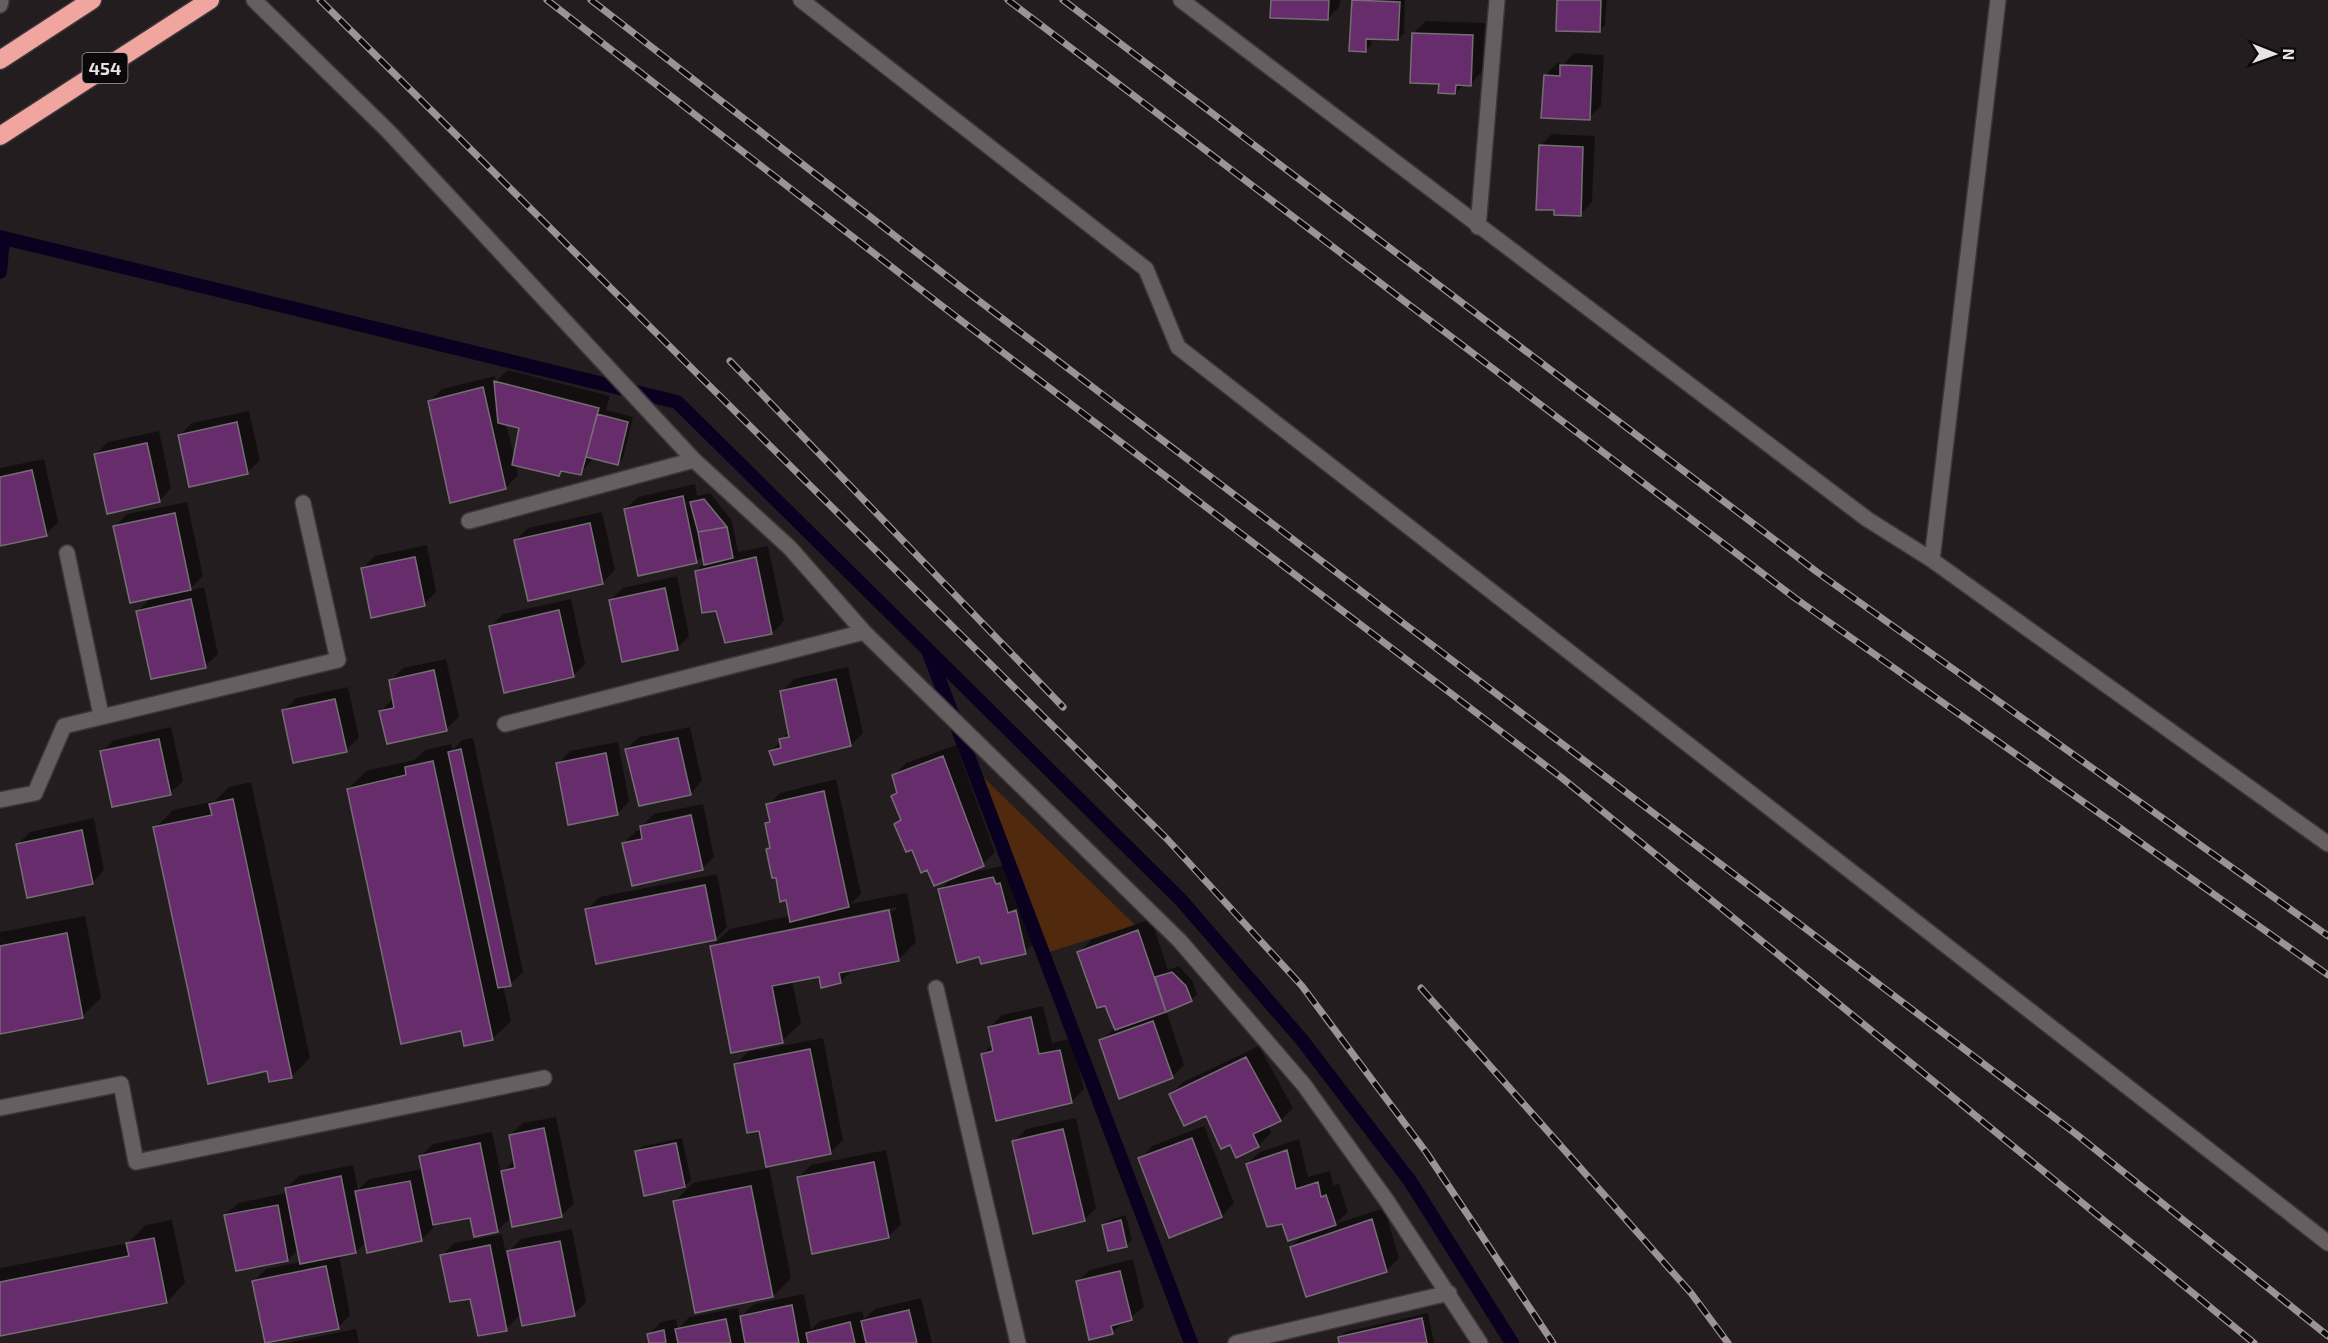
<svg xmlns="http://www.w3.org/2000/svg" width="2328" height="1343" viewBox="0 0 2328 1343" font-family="'Exo 2',sans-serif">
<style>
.green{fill:#51290c}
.shadow{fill:#0007;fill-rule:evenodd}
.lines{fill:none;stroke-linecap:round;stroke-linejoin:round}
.stream{stroke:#0a001f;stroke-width:14}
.building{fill:#672c6b;stroke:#746e74;stroke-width:1.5}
.lane-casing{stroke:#3d3739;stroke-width:18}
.street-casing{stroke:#3d3739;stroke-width:18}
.highway-casing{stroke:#3d3739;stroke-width:21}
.lane{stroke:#665e60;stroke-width:15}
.street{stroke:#665e60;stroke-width:15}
.highway{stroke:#f1a59f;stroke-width:18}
.rail-casing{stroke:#9a9496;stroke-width:7}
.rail{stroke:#0b0809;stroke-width:4.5;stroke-dasharray:14;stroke-linecap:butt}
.labels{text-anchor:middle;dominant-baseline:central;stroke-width:4.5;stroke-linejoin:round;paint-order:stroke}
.shield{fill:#0b0809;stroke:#a5a1a2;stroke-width:1.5}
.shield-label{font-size:18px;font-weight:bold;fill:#e7e2e4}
</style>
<rect width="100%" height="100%" fill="#241d1f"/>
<path class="green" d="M 977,771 L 1135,925 L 1049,952 Z"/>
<path class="shadow" d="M 1272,0 L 1340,0 L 1340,6 L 1328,18 Z
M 1405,0 L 1404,33 L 1398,39 L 1371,38 L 1371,45 L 1365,51 L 1353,1 Z
M 1559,0 L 1607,0 L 1605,25 L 1599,31 Z
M 1426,21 L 1485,23 L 1482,72 L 1470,84 L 1464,84 L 1455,93 L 1441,83 L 1413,33 Z
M 1574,53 L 1604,55 L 1601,106 L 1589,118 L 1545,76 L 1557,63 L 1564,64 Z
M 1552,134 L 1595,136 L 1592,202 L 1580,214 L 1540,146 Z
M 508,370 L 610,396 L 606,410 L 633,417 L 623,458 L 617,464 L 594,457 L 581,473 L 563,469 L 558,474 L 516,464 L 518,475 L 506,488 L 452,501 L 430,401 L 442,389 L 495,376 L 496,381 ZM 506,423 L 521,427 L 515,460 Z
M 249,411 L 260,460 L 247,473 L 180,435 L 192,423 Z
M 159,431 L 171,488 L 159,501 L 96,454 L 108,442 Z
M 44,459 L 58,522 L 46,535 L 0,544 L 0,468 Z
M 695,484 L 697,496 L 710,493 L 732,521 L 738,552 L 768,546 L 784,621 L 772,633 L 717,609 L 696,571 L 705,562 L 704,554 L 696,562 L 625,509 L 638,497 Z
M 187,502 L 203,576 L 188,591 L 204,587 L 218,654 L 205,666 L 138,611 L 153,596 L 115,527 L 127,514 Z
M 602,512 L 615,570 L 602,583 L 515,541 L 528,528 Z
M 427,545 L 436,592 L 424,604 L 362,569 L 375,556 Z
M 677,576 L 689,636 L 677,648 L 611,600 L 623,588 Z
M 571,599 L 585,664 L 573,676 L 491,626 L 503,614 Z
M 446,659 L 459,717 L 446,729 L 381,711 L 394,698 L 390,681 L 403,668 Z
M 848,667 L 863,733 L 851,745 L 771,751 L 790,731 L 782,692 L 794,679 Z
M 348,687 L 359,738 L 346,750 L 283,711 L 296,698 Z
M 171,727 L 183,781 L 170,793 L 102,752 L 114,740 Z
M 690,727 L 702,781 L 690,794 L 626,749 L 639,737 Z
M 473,738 L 523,972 L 510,984 L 503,986 L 511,1021 L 492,1039 L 462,1029 L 348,789 L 366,771 L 414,760 L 425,750 L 451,744 L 453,750 L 462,740 Z
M 618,742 L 629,801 L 617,814 L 558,764 L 570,751 Z
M 956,745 L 995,852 L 983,864 L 960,875 L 1006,865 L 1008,873 L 1012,872 L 1020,901 L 1028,898 L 1037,940 L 1025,952 L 980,956 L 940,890 L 953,876 L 928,868 L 896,824 L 902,818 L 893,796 L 898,791 L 894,775 L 906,763 Z
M 836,779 L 861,894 L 850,904 L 907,893 L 916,942 L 898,960 L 853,969 L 840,982 L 820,975 L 792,981 L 801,1023 L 782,1041 L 711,947 L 730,929 L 790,916 L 788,898 L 767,849 L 771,845 L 766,823 L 771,819 L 768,805 L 780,793 ZM 896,907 L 896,910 L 730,944 L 730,941 Z
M 251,782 L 310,1058 L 292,1076 L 270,1081 L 268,1069 L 155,828 L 173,810 L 215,801 L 229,787 Z
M 703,804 L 714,857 L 702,869 L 624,843 L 636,831 L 642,830 L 641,827 L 654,814 Z
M 94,818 L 104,870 L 92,883 L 18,844 L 30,832 Z
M 717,874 L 727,927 L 715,939 L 587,910 L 599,897 Z
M 85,916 L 101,998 L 82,1016 L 0,1033 L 0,932 Z
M 1151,919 L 1168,970 L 1179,966 L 1192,980 L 1197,994 L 1191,1000 L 1166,1010 L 1184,1065 L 1172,1077 L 1101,1041 L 1115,1027 L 1079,953 L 1091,940 Z
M 1043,1006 L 1052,1043 L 1072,1038 L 1084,1089 L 1071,1102 L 982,1054 L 993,1044 L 989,1028 L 1002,1015 Z
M 823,1038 L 843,1140 L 830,1153 L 760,1129 L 735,1065 L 748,1052 Z
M 1259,1046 L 1293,1108 L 1281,1120 L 1268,1126 L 1271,1133 L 1259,1145 L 1237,1156 L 1231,1143 L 1206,1114 L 1171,1094 L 1183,1082 Z
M 556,1117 L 574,1204 L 561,1216 L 512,1216 L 497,1231 L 471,1216 L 433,1223 L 434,1227 L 421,1240 L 367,1241 L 356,1252 L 339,1255 L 350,1315 L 338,1327 L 254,1281 L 266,1269 L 301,1262 L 298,1249 L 288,1260 L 237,1270 L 225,1215 L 238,1203 L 287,1193 L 286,1188 L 299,1176 L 353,1165 L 358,1190 L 369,1179 L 423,1169 L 421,1156 L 433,1144 L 492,1132 L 501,1174 L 515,1159 L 510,1135 L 523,1123 Z
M 1076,1118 L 1096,1208 L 1084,1220 L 1014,1142 L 1026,1129 Z
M 1204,1126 L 1234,1203 L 1222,1216 L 1170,1236 L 1140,1159 L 1152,1146 Z
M 682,1138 L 691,1180 L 685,1186 L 637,1152 L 643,1146 Z
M 1299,1139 L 1308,1177 L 1330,1171 L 1333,1185 L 1339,1184 L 1348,1212 L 1335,1224 L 1384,1208 L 1399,1258 L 1387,1270 L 1307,1296 L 1291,1247 L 1304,1234 L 1283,1222 L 1247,1164 L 1260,1152 Z
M 886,1150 L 901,1224 L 888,1237 L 799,1177 L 811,1165 Z
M 769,1168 L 791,1278 L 773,1296 L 675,1201 L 693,1183 Z
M 1126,1215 L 1132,1240 L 1126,1246 L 1104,1226 L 1109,1220 Z
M 172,1220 L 185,1283 L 167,1302 L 0,1335 L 0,1268 L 128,1243 L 146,1225 Z
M 572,1229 L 586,1302 L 574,1314 L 521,1314 L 506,1329 L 471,1297 L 442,1256 L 454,1243 L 502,1234 L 506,1254 L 521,1239 Z
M 1133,1259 L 1144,1307 L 1112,1332 L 1077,1282 L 1090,1270 Z
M 804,1294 L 811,1330 L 820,1321 L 862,1311 L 864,1319 L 875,1309 L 921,1298 L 932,1343 L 651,1343 L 649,1334 L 661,1322 L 676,1319 L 678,1329 L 689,1317 L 738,1308 L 740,1317 L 754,1304 Z
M 1428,1313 L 1434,1343 L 1341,1343 L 1340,1338 L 1345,1332 Z
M 356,1329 L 359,1343 L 287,1343 Z"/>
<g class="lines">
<path class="stream" d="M 0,237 L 677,402 L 1181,900 L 1302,1040 L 1410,1181 L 1512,1343
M 0,272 L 3,238
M 929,653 L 1191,1343"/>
</g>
<path class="building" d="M 1271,0 L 1329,0 L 1328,20 L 1270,18 Z
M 1352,0 L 1400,2 L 1398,40 L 1366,39 L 1366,52 L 1349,51 Z
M 1557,0 L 1601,0 L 1600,32 L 1556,31 Z
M 1412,33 L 1473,35 L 1471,86 L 1456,85 L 1455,94 L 1438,93 L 1439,84 L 1410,83 Z
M 1560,65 L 1592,66 L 1590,120 L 1541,118 L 1544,75 L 1560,76 Z
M 1539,145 L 1583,147 L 1581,216 L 1554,215 L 1554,210 L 1536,210 Z
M 494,381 L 599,408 L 581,475 L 561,471 L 559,476 L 512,465 L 519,428 L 498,423 Z
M 483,387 L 506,489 L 450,503 L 428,401 Z
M 597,414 L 628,422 L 618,465 L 586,457 Z
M 237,422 L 248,474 L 189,487 L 178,435 Z
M 147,443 L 160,502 L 107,514 L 94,454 Z
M 32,470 L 47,536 L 0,546 L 0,477 Z
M 683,496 L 697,563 L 638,576 L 624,509 Z
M 704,499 L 727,527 L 698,532 L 690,502 Z
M 175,513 L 191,590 L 130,603 L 113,526 Z
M 590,523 L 603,584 L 528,601 L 514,540 Z
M 727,527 L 733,558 L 704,565 L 698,532 Z
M 415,557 L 425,606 L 371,618 L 361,568 Z
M 756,557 L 772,634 L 725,643 L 716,611 L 702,613 L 695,571 Z
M 665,588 L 678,650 L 622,662 L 609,600 Z
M 191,599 L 206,668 L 151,679 L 136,611 Z
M 559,610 L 574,677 L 504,693 L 489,626 Z
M 434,670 L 447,731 L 387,744 L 379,711 L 394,708 L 389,680 Z
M 836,679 L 851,746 L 774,765 L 769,751 L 781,748 L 779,739 L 789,737 L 780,691 Z
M 335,699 L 347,752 L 293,763 L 282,710 Z
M 678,738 L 691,795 L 639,806 L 625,749 Z
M 159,739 L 171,795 L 112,807 L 100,751 Z
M 461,749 L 511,986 L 498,988 L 448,752 Z
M 606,753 L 618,815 L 568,825 L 556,763 Z
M 943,756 L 984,866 L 934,886 L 927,870 L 921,873 L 912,850 L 906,852 L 894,824 L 901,820 L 891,796 L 897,793 L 892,775 Z
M 433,761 L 493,1040 L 464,1046 L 461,1031 L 401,1044 L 347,789 L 406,775 L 405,767 Z
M 824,791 L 849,907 L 790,922 L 786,900 L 780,902 L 776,878 L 772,878 L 766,849 L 770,848 L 765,823 L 770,822 L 766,804 Z
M 233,799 L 292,1078 L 269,1082 L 267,1071 L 208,1084 L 153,827 L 212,815 L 209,804 Z
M 691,815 L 703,870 L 632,886 L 622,843 L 642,839 L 640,826 Z
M 82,830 L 93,884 L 27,898 L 16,844 Z
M 993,877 L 996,884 L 1000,883 L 1008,913 L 1016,910 L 1026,954 L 981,964 L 979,957 L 957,963 L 938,889 Z
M 705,885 L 716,940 L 596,964 L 585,909 Z
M 889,910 L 899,961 L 839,973 L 841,983 L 821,988 L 819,977 L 772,986 L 783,1043 L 731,1053 L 710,946 Z
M 1138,930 L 1166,1012 L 1115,1030 L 1105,1006 L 1097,1008 L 1077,952 Z
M 67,933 L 83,1018 L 0,1034 L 0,946 Z
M 1172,972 L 1186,986 L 1192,1001 L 1166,1012 L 1155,977 Z
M 1031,1017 L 1039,1054 L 1060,1050 L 1072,1103 L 996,1121 L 981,1054 L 993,1051 L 988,1027 Z
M 1153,1021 L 1173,1078 L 1119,1099 L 1099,1040 Z
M 810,1049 L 831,1154 L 766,1167 L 759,1131 L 747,1133 L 734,1064 Z
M 1246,1057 L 1281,1121 L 1253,1134 L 1259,1147 L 1236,1158 L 1230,1145 L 1221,1149 L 1206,1116 L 1184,1126 L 1169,1094 Z
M 544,1128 L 562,1217 L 512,1227 L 501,1171 L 515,1168 L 509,1135 Z
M 1063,1129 L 1085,1221 L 1033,1234 L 1012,1141 Z
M 1192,1138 L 1222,1217 L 1169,1238 L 1138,1158 Z
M 480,1143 L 498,1232 L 474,1237 L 470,1218 L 433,1225 L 419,1156 Z
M 676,1143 L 685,1187 L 644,1196 L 635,1151 Z
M 1287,1150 L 1296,1189 L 1318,1182 L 1321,1197 L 1326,1195 L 1336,1225 L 1288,1241 L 1282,1224 L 1267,1227 L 1246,1164 Z
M 874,1162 L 889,1238 L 812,1254 L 797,1177 Z
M 341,1176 L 356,1253 L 300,1264 L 285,1188 Z
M 410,1181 L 422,1241 L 367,1253 L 355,1191 Z
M 751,1186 L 773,1297 L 695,1313 L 673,1201 Z
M 278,1205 L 288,1261 L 236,1271 L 224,1215 Z
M 1372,1219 L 1387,1272 L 1306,1297 L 1290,1247 Z
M 1121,1220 L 1127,1247 L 1108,1251 L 1102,1225 Z
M 154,1238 L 167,1303 L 0,1336 L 0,1282 L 129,1256 L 126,1243 Z
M 560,1241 L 575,1316 L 522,1326 L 507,1251 Z
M 490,1245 L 507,1331 L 478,1336 L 470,1299 L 450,1302 L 440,1255 Z
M 326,1266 L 339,1329 L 265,1343 L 252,1281 Z
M 1120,1271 L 1132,1320 L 1111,1326 L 1113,1334 L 1089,1340 L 1076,1281 Z
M 792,1305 L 799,1343 L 745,1343 L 740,1316 Z
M 909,1310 L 917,1343 L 866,1343 L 861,1321 Z
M 1422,1318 L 1427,1343 L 1339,1343 L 1338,1337 Z
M 726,1319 L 731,1343 L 678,1343 L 675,1329 Z
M 850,1322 L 855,1343 L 808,1343 L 806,1333 Z
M 664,1330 L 666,1343 L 649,1343 L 647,1334 Z"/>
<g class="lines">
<defs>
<path id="lane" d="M 801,0 L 1146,269 L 1178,347 L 2328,1243"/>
<path id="street" d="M 254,0 L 388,131 L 694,460 L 790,548 L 864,632 L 1180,941 L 1304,1085 L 1387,1201 L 1480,1343
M 1181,0 L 1867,519 L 1932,560
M 1998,0 L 1932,560 L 2328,844
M 0,5 L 1,0
M 1478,227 L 1497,0
M 469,521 L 694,460
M 67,553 L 101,715
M 505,724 L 864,632
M 0,800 L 35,793 L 64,726 L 338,660 L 303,503
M 936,988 L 1018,1343
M 0,1108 L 121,1084 L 136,1162 L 544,1078
M 1236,1343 L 1449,1293"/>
<path id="highway" d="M 0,60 L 92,0
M 0,136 L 210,0"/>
</defs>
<use href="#lane" class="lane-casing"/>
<use href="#street" class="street-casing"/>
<use href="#highway" class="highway-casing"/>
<use href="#lane" class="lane"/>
<use href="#street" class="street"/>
<use href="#highway" class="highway"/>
<defs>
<path id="rail" d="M 320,0 L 1167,839 L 1302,986 L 1426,1152 L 1553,1343
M 547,0 L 942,306 L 1562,778 L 2254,1343
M 591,0 L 966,291 L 2076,1134 L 2328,1336
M 1008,0 L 1795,598 L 2328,975
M 1063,0 L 1817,572 L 2328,936
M 730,361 L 1063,707
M 1421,988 L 1691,1293 L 1728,1343"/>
</defs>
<use href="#rail" class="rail-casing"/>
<use href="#rail" class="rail"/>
</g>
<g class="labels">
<rect class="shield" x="82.5" y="53" width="45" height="30" rx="4.5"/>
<g class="shield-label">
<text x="105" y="68">454</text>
</g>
</g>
<g transform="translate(2274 54) rotate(91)" stroke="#0b0809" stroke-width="4.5" paint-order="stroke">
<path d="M0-4.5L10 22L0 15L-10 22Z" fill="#e7e2e4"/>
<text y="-9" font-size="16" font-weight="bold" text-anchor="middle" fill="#e7e2e4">N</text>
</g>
</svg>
